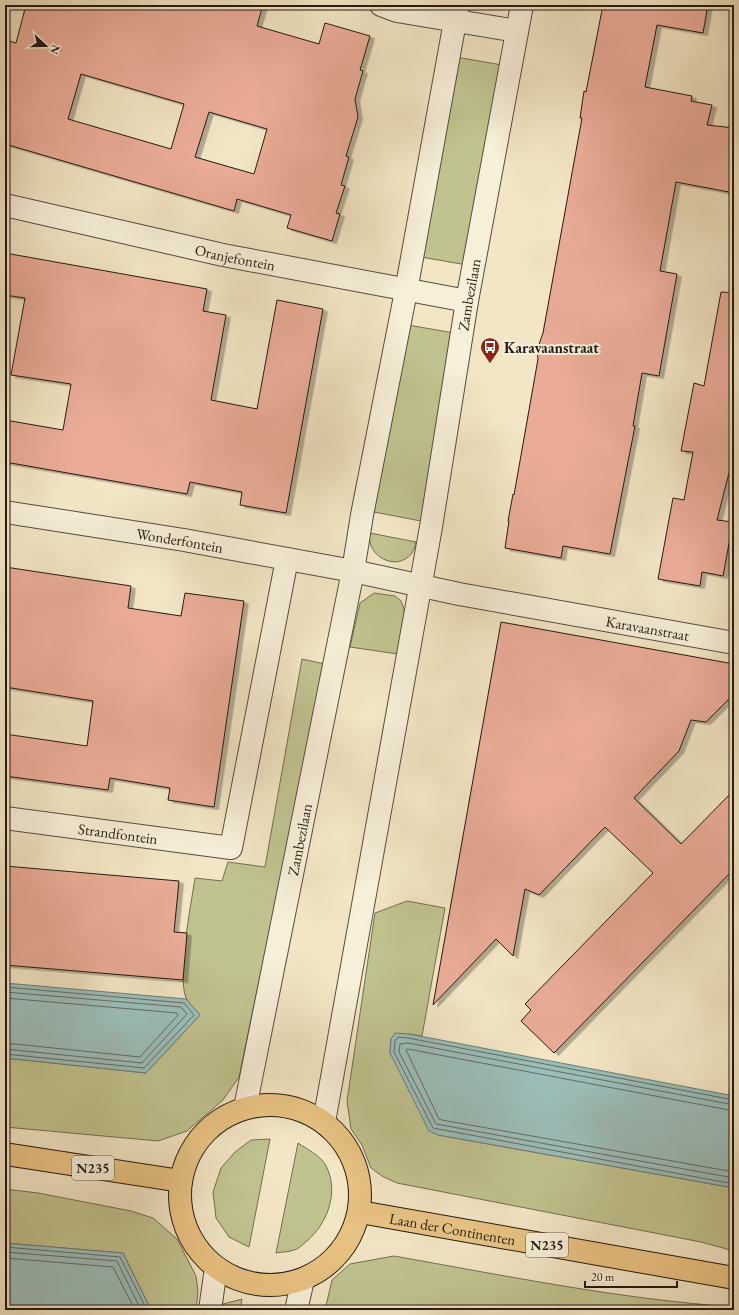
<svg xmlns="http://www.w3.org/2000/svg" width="739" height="1315" viewBox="0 0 739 1315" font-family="'EB Garamond',serif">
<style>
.green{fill:#c1c38f;stroke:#736e50}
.water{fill:#9cbeb9;stroke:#6c7c76}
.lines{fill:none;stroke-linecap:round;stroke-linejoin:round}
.shore{stroke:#606c66;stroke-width:1}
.building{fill:#eaac97;stroke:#251912;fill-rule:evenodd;filter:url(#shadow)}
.minor-casing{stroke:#584c3e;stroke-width:24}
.major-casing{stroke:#251912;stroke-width:24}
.minor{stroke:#f7efd9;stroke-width:22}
.major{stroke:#e9c382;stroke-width:22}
.labels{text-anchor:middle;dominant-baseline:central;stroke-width:4;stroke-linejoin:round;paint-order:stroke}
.shield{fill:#f7efd9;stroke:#64594e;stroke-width:1}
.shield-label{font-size:14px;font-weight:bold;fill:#251912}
.street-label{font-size:15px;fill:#251912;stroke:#f7efd9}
.poi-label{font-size:15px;font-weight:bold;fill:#251912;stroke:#f7efd9;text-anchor:start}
</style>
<defs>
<filter id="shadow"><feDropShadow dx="4.5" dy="2.5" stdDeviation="0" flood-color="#0004"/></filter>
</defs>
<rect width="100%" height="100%" fill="#f2e6c4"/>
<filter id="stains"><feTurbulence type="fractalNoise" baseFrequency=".005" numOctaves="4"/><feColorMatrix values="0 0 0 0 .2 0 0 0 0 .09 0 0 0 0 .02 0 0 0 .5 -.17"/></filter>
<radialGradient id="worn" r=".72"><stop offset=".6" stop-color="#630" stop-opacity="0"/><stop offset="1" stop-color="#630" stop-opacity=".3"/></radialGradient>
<path class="green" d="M 456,57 L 502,65 L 467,265 L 421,257 Z
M 408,325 L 454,333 L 421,521 L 374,512 Z
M 370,533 L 416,542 C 415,546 414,550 412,553 C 397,573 365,556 370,533 Z
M 374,593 L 395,596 L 401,601 L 405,612 L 398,654 L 350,647 L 360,603 Z
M 302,659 L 325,664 L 239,1077 L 223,1100 L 187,1131 L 158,1141 L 5,1127 L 5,1058 L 146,1073 L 200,1015 C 196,1010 189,1004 186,998 C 177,975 191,905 195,878 L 222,881 L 228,862 L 265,867 Z
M 407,901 L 445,908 L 422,1036 L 409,1034 L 391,1039 L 390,1053 L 438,1135 L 734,1188 L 734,1251 L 701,1242 L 397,1183 L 382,1176 L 371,1168 L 362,1145 L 351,1129 L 347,1101 L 375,913 Z
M 270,1139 L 249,1247 L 229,1237 L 216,1218 L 213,1192 L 221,1168 L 235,1152 L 251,1140 Z
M 298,1143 C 307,1149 319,1155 325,1164 C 340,1190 328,1223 307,1241 C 303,1244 299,1249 294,1250 C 289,1252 282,1252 276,1253 Z
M 5,1189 L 38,1193 L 131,1211 L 153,1218 L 177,1239 L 196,1276 L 198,1292 L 196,1310 L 151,1310 L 123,1253 L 5,1243 Z
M 394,1256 C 507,1276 619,1299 734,1307 L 734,1310 L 428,1310 L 412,1307 L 409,1310 L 325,1310 L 332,1280 L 350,1264 Z
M 242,1299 L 240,1310 L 222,1310 L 223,1304 Z"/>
<path class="water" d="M 5,983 L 186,999 L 200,1015 L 146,1073 L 5,1058 Z
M 395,1033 L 409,1034 L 734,1096 L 734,1188 L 438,1135 L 429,1131 L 390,1053 L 391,1039 Z
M 5,1243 L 123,1253 L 151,1310 L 5,1310 Z"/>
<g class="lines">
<path class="shore" d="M 5,987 L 184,1003 L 194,1015 L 144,1068 L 5,1054
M 5,992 L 181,1007 L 187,1014 L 142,1063 L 5,1049
M 5,998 L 177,1013 L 178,1015 L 140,1057 L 5,1043
M 734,1100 L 408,1038 L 398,1037 L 395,1041 L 394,1052 L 433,1128 L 734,1184
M 734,1105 L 408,1043 L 400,1044 L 399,1052 L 436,1124 L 734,1178
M 734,1111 L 408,1049 L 406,1050 L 439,1119 L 442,1120 L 734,1172
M 5,1247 L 120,1257 L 147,1310
M 5,1252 L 117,1261 L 141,1310
M 5,1258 L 113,1267 L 135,1310"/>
</g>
<path class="building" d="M 26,5 L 263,5 L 257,26 L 319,44 L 325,23 L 370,36 L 360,70 L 363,71 L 355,99 L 358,117 L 346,156 L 349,157 L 341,185 L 345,186 L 336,213 L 340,214 L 332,241 L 287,228 L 291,215 L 237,199 L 234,211 L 5,144 L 5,40 L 16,43 ZM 81,74 L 184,104 L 171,149 L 68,119 ZM 209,112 L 267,129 L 254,174 L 195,157 Z
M 603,5 L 708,5 L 703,33 L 657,25 L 645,87 L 692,96 L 691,101 L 712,105 L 707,125 L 734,128 L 734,193 L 676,182 L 660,271 L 677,274 L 659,376 L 642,373 L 633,426 L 635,426 L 610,554 L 563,546 L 561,558 L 505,548 L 509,521 L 508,521 L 513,494 L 514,495 L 538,359 L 537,350 L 543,333 L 582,118 L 580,118 L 584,91 L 586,92 Z
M 5,253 L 207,289 L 203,311 L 226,315 L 211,400 L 257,409 L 277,300 L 323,309 L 286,513 L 240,505 L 242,492 L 190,482 L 187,494 L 5,462 L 5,420 L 63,430 L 71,384 L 11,375 L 25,298 L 5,295 Z
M 721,292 L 734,293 L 734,470 L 730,469 L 717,520 L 733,522 L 723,576 L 702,572 L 700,586 L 658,579 L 673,498 L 684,500 L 693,452 L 681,451 L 694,383 L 704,386 Z
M 5,567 L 131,586 L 128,608 L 181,616 L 185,593 L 244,601 L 214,807 L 168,800 L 170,788 L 110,778 L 108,790 L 5,776 L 5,734 L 87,746 L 93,701 L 5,687 Z
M 501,622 L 734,664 L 734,694 L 706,722 L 691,720 L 679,751 L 634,798 L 681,844 L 734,790 L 734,869 L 554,1053 L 521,1021 L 531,1010 L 525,1004 L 653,873 L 605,827 L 539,895 L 525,889 L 513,956 L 496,939 L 433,1005 Z
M 5,866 L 179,881 L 174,932 L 187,933 L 183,980 L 5,965 Z"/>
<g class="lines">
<defs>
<g id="minor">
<path d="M 381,5 L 397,11 L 517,31"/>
<path id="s1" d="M 5,205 L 223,255 L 467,301"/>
<path id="s2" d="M 5,512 L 184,540 L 353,571 L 459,594 L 734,643"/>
<path id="s3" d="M 5,818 L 231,848 L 287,559"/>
<path id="s4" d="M 245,1108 L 353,571 L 362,515 L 406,291 L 458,5"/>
<path id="s5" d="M 324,1122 L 431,527 L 467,301 L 522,5"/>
<path d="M 210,1310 L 216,1268"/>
<path d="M 296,1310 L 303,1280"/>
</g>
<g id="major">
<circle cx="270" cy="1195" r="90"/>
<path d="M 5,1154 L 181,1181"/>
<path id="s6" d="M 360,1212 L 734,1278"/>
</g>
</defs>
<use href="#minor" class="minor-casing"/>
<use href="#major" class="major-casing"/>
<use href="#minor" class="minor"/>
<use href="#major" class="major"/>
</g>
<defs>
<symbol id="bus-pin" viewBox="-11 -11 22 30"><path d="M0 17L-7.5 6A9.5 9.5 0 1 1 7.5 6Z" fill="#8f2418" stroke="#f7efd9"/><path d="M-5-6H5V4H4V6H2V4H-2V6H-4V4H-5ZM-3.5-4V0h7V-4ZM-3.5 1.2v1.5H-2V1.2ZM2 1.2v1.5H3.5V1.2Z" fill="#fff"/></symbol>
</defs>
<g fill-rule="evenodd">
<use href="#bus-pin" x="479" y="336" width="22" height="30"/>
</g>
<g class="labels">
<g class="shield">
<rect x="72" y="1156" width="42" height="24" rx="3"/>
<rect x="526" y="1233" width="42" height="24" rx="3"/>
</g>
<g class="shield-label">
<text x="93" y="1168">N235</text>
<text x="547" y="1245">N235</text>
</g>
<g class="street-label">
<text stroke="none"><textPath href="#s1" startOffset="236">Oranjefontein</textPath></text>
<text stroke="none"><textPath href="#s5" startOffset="840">Zambezilaan</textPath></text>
<text stroke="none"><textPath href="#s2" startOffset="177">Wonderfontein</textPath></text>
<text stroke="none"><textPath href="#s2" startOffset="653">Karavaanstraat</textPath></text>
<text stroke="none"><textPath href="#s3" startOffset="114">Strandfontein</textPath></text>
<text stroke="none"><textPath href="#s4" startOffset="274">Zambezilaan</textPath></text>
<text stroke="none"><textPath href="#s6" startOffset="94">Laan der Continenten</textPath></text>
</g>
<g class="poi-label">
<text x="504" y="347">Karavaanstraat</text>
</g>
</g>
<rect width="739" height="1315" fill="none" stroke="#f2e6c4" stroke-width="20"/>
<rect x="6" y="6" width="727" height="1303" fill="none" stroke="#251912" stroke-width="2"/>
<rect x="10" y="10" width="719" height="1295" fill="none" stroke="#251912"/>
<g transform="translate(46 46) rotate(111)" stroke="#f7efd9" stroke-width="3" paint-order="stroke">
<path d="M0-3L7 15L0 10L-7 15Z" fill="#251912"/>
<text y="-6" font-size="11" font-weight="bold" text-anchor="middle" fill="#251912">N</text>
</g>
<path d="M585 1281v6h92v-6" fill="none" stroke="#251912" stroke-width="2"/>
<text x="591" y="1281" font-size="12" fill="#251912" stroke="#f7efd9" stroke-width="3" paint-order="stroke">20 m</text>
<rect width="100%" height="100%" filter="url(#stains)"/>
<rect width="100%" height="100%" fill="url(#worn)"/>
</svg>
